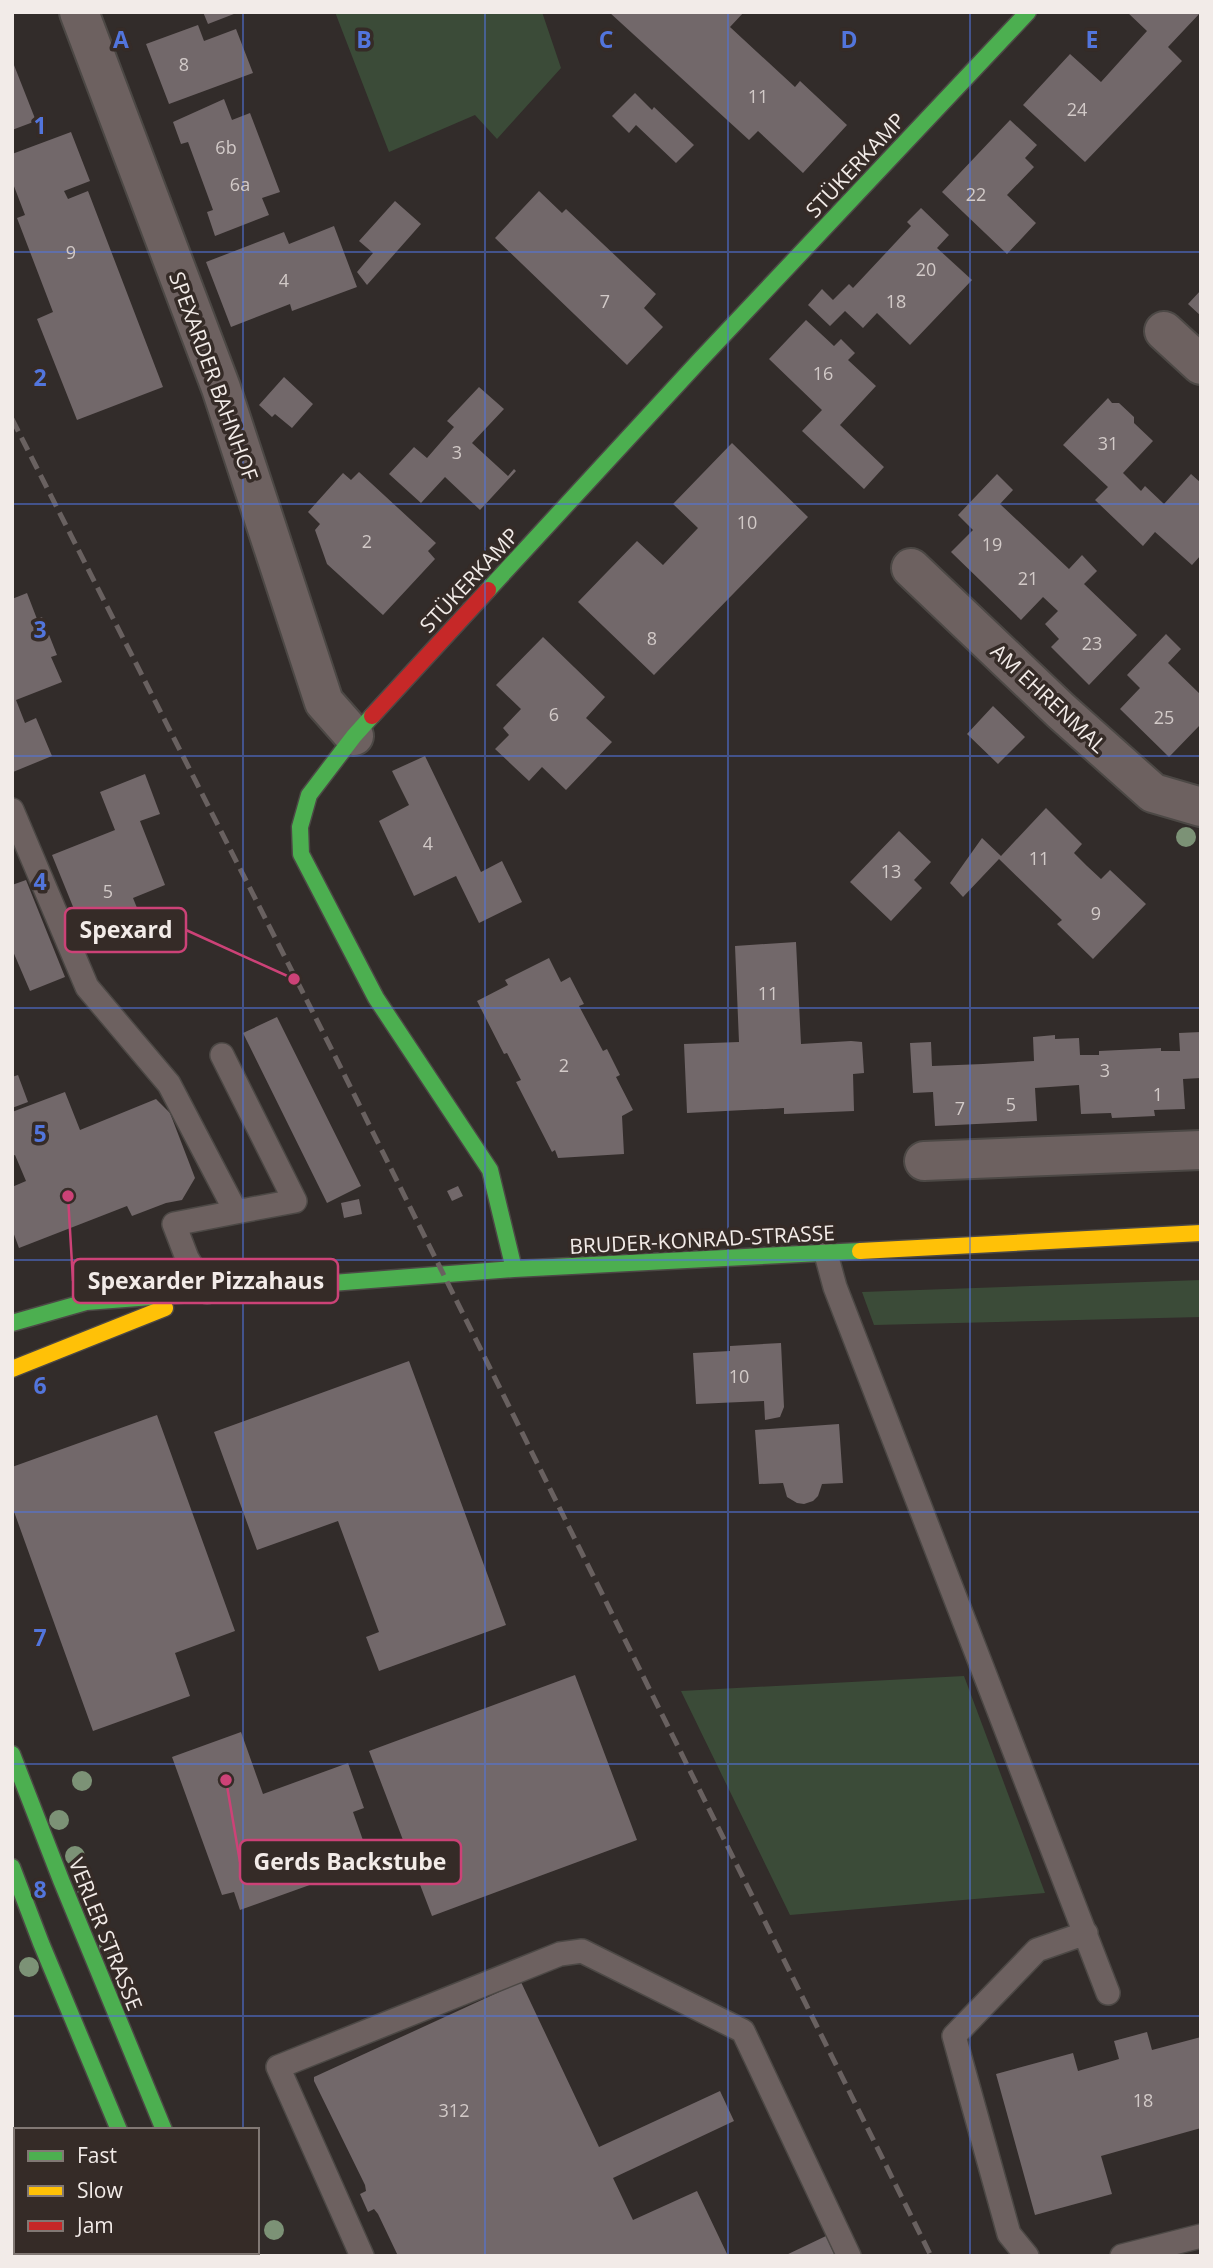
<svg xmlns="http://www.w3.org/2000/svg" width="1213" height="2268" viewBox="0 0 1213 2268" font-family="'Open Sans',sans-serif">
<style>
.green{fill:#3b4b38}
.building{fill:#72686a}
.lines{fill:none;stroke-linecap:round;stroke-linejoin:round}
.lane-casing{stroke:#4c4845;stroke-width:26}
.street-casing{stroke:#4c4845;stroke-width:42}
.fast-casing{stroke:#4c4845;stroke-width:19}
.slow-casing{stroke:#4c4845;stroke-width:19}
.jam-casing{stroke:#4c4845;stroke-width:19}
.lane{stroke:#6d6160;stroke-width:23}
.street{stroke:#6d6160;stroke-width:38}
.fast{stroke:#4caf50;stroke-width:16}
.slow{stroke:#ffc107;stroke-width:16}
.jam{stroke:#c62828;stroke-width:16}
.rail{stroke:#696160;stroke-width:5;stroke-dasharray:14 7;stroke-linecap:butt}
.tree{fill:#7c9276}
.grid{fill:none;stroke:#5275dc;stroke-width:2;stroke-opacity:0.55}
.labels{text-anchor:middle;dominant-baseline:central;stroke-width:7;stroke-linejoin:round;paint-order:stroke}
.number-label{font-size:18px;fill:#d2cac8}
.street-label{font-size:21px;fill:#f2ebe8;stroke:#352b27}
.grid-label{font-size:23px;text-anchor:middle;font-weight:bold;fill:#5275dc;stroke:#352b27;stroke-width:7;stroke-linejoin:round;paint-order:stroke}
.leader{fill:none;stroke:#cc4277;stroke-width:2.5}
.callout-dot{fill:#cc4277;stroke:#352b27;stroke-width:2.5}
.callout{fill:#352b27;stroke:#cc4277;stroke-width:2.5}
.callout-label{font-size:23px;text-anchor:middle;font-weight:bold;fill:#f2ebe8}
</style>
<rect width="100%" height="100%" fill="#322c2a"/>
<path class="green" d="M 335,12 L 542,12 L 561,68 L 497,139 L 475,115 L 389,152 Z
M 1201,1280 L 1201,1317 L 874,1325 L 862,1292 Z
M 964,1676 L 1045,1893 L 790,1915 L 681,1691 Z"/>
<path class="building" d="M 203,12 L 239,12 L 208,24 Z
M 609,12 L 744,12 L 730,27 L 795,87 L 800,81 L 847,125 L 803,173 L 758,131 L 749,140 Z
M 1127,12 L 1201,12 L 1168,47 L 1182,61 L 1085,162 L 1023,105 L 1070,54 L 1101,82 L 1147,31 Z
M 198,25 L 204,41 L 236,29 L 253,73 L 169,104 L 146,44 Z
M 12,60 L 36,121 L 12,130 Z
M 635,93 L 652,110 L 654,107 L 694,145 L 676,163 L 636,125 L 629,133 L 612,116 Z
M 224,99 L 232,120 L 250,113 L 280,192 L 262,198 L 269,215 L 215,236 L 207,212 L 213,210 L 188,142 L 181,144 L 173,122 Z
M 1010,120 L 1037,145 L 1025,158 L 1034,167 L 1007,195 L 1036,223 L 1007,254 L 942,192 Z
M 71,132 L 90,181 L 64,191 L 68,199 L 88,191 L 163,387 L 77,420 L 37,319 L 53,312 L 17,218 L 25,215 L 12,181 L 12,154 Z
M 539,191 L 562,213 L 566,209 L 656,294 L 644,308 L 663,327 L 627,365 L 495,238 Z
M 395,201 L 421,224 L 367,285 L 357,272 L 373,253 L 359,241 Z
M 921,208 L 949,235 L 937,248 L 972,280 L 910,345 L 877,313 L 863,328 L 845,311 L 830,326 L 808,305 L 822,289 L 833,300 L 849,284 L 853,288 L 911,226 L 907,222 Z
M 334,226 L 357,287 L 292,311 L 290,304 L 231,327 L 206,262 L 284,232 L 289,244 Z
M 1201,290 L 1201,316 L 1188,304 Z
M 806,320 L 834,346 L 841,339 L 855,353 L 848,360 L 876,386 L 840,425 L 884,467 L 864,489 L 802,431 L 822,410 L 769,359 Z
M 284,377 L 313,404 L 292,428 L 275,414 L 272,417 L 259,405 Z
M 479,387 L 504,409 L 472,443 L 508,476 L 514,469 L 516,471 L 480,510 L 445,477 L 421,503 L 389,474 L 414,447 L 427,458 L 454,427 L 447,421 Z
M 1108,398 L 1112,403 L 1119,403 L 1134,417 L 1134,423 L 1153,441 L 1123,473 L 1141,491 L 1145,486 L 1164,504 L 1191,474 L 1201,483 L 1201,555 L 1192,565 L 1155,532 L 1143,546 L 1095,500 L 1108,487 L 1063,445 Z
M 732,443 L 808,517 L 654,675 L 578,602 L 637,541 L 663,565 L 698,528 L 673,504 Z
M 359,472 L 436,543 L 428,551 L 435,559 L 383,615 L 327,564 L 315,530 L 320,524 L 308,512 L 343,473 L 351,480 Z
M 997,474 L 1013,490 L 1000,504 L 1069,569 L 1082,555 L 1097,571 L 1084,584 L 1137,635 L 1089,685 L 1051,647 L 1059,639 L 1045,624 L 1058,611 L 1043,597 L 1021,620 L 951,552 L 973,530 L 958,515 Z
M 27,593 L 37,619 L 42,617 L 57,655 L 51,657 L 62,682 L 16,700 L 25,723 L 36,718 L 52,756 L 13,772 L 12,599 Z
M 1166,634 L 1181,649 L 1168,663 L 1201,695 L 1201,724 L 1169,757 L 1120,709 L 1140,688 L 1127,675 Z
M 543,637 L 605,697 L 586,718 L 612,742 L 566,790 L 542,767 L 529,781 L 495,749 L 509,735 L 503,728 L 521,709 L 496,685 Z
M 993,706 L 1025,737 L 998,764 L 967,734 Z
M 425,756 L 481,872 L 502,861 L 522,902 L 479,923 L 456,876 L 414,896 L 379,821 L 409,805 L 392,771 Z
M 145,774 L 160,814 L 140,821 L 165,885 L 133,898 L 146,930 L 95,950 L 82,918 L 78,919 L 52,855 L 115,830 L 100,792 Z
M 1046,808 L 1082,844 L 1074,853 L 1087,866 L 1101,879 L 1110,870 L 1146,904 L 1093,959 L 1057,924 L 1062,920 L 999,859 L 963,897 L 950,883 L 982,838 L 1001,856 Z
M 899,831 L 931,862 L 914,880 L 922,888 L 891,921 L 850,882 Z
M 26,880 L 65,977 L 30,991 L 12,949 L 12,885 Z
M 796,942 L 801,1044 L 851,1041 L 862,1042 L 864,1073 L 853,1074 L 854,1111 L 784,1114 L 784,1108 L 687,1113 L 684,1044 L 739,1042 L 735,946 Z
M 549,958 L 561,982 L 570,977 L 584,1004 L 579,1006 L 603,1051 L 607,1049 L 620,1075 L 616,1077 L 633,1110 L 622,1116 L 624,1154 L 558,1158 L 555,1150 L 552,1152 L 516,1082 L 521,1080 L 507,1053 L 504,1054 L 477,1001 L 508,985 L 505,980 Z
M 277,1017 L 361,1186 L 327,1203 L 243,1033 Z
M 1201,1032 L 1201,1078 L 1183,1079 L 1185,1109 L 1154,1110 L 1155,1116 L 1112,1118 L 1111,1113 L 1081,1114 L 1079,1085 L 1035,1088 L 1037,1121 L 935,1126 L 933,1092 L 913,1093 L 910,1043 L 931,1042 L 932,1066 L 983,1064 L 1034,1061 L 1033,1037 L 1055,1035 L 1055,1039 L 1079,1038 L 1080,1055 L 1099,1055 L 1099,1051 L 1161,1048 L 1161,1051 L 1180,1051 L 1179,1033 Z
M 18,1075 L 28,1102 L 12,1108 L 12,1077 Z
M 65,1092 L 80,1130 L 156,1099 L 170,1113 L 195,1178 L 182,1200 L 166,1203 L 132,1216 L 127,1206 L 19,1248 L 12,1229 L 12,1187 L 26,1181 L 15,1155 L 12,1156 L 12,1112 Z
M 458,1186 L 463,1196 L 452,1201 L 447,1191 Z
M 359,1199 L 362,1214 L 344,1218 L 341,1203 Z
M 781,1343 L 784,1407 L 780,1417 L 765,1420 L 764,1401 L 696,1404 L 693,1353 L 730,1351 L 730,1346 Z
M 409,1361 L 506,1625 L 379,1671 L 366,1637 L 379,1632 L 338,1521 L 257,1550 L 214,1432 Z
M 157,1415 L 235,1631 L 175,1653 L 190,1696 L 93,1731 L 12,1506 L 12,1467 Z
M 839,1424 L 843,1483 L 822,1484 L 818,1496 L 813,1501 L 804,1504 L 797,1503 L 787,1497 L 783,1483 L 759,1484 L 755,1430 Z
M 575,1675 L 637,1840 L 432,1916 L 369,1751 Z
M 241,1732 L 263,1794 L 348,1763 L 364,1808 L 353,1812 L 371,1863 L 240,1910 L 234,1892 L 222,1895 L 172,1757 Z
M 521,1982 L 599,2147 L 720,2091 L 734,2121 L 613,2178 L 633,2220 L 697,2191 L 728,2256 L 398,2256 L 378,2214 L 374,2209 L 368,2212 L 360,2194 L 366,2191 L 365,2185 L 314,2081 L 314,2077 Z
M 1147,2032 L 1152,2050 L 1201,2037 L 1201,2128 L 1101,2156 L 1112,2194 L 1035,2215 L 996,2074 L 1073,2053 L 1078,2071 L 1119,2059 L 1114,2041 Z
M 826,2236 L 835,2256 L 784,2256 Z"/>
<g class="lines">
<defs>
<path id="lane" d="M 12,810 L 87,987 L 169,1084 L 236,1212 L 174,1224 L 187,1258 L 207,1292
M 222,1055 L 295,1201 L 236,1212
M 826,1254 L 835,1287 L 1108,1993
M 362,2256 L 278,2067 L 560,1954 L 582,1951 L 743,2031 L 849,2256
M 1027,2256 L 1009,2234 L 954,2036 L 1037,1950 L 1086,1933
M 1122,2256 L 1201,2236"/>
<path id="street" d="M 79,12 L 221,388 L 324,702 L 354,736
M 1164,331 L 1201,365
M 911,568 L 1061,711 L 1153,793 L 1201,807
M 924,1161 L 1201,1150"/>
<path id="fast" d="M 488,590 L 700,360 L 1028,12
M 372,716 L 354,736 L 309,795 L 300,827 L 301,854 L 376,998 L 490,1170 L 514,1269
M 12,1323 L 86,1302 L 514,1269 L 860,1251
M 12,1754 L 61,1880 L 164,2130
M 12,1867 L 41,1943 L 119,2130
M 217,2252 L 219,2256"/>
<path id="slow" d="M 860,1251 L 1201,1233
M 12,1369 L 165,1308
M 170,2252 L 172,2256"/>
<path id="jam" d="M 372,716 L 488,590"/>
</defs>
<use href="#lane" class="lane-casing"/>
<use href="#street" class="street-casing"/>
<use href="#fast" class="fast-casing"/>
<use href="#slow" class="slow-casing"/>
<use href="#jam" class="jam-casing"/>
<use href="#lane" class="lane"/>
<use href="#street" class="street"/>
<use href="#fast" class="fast"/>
<use href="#slow" class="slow"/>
<use href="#jam" class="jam"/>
<path class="rail" d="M 12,419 L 333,1052 L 931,2256"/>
</g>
<g class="tree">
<circle cx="1186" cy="837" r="10"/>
<circle cx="82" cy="1781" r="10"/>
<circle cx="59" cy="1820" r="10"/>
<circle cx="75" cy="1856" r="10"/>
<circle cx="87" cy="1889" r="10"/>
<circle cx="109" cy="1945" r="10"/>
<circle cx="29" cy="1967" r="10"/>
<circle cx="274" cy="2230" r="10"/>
</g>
<path class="grid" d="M 243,12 L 243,2130M 485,12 L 485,2256M 728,12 L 728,2256M 970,12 L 970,2256M 12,252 L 1201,252M 12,504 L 1201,504M 12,756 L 1201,756M 12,1008 L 1201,1008M 12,1260 L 1201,1260M 12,1512 L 1201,1512M 12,1764 L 1201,1764M 12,2016 L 1201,2016M 243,2252 L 243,2256"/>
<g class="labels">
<g class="number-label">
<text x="184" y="64">8</text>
<text x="758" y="96">11</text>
<text x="1077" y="109">24</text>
<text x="226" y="147">6b</text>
<text x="240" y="184">6a</text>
<text x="976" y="194">22</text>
<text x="71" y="252">9</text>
<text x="926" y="269">20</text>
<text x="284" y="280">4</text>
<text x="605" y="301">7</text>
<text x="896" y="301">18</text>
<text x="823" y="373">16</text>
<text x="1108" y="443">31</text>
<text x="457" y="452">3</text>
<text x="747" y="522">10</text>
<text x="367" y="541">2</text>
<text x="992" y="544">19</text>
<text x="1028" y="578">21</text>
<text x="652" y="638">8</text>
<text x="1092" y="643">23</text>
<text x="554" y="714">6</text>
<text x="1164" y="717">25</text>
<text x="428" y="843">4</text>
<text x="1039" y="858">11</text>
<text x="891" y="871">13</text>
<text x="108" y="891">5</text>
<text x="1096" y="913">9</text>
<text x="768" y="993">11</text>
<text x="564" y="1065">2</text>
<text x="1105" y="1070">3</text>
<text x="1158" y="1094">1</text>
<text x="1011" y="1104">5</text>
<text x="960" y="1108">7</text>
<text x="739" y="1376">10</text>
<text x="1143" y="2100">18</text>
<text x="454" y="2110">312</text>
</g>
<g class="street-label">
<text transform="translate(855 165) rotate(-47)">STÜKERKAMP</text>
<text transform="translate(214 376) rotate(70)">SPEXARDER BAHNHOF</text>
<text transform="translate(469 580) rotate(-47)">STÜKERKAMP</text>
<text transform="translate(1049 698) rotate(43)">AM EHRENMAL</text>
<text transform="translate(702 1239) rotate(-3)">BRUDER-KONRAD-STRASSE</text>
<text transform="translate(106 1934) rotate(68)">VERLER STRASSE</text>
</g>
</g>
<g class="grid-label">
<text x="121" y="48">A</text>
<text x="364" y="48">B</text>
<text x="606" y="48">C</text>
<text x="849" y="48">D</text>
<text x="1092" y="48">E</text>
<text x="40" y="134">1</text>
<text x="40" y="386">2</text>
<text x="40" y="638">3</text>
<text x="40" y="890">4</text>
<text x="40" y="1142">5</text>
<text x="40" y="1394">6</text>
<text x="40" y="1646">7</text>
<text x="40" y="1898">8</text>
</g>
<path class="leader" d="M294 979L186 930M68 1196L73 1281M226 1780L240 1862"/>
<g class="callout-dot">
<circle cx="294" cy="979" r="7"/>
<circle cx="68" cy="1196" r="7"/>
<circle cx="226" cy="1780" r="7"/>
</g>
<g class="callout">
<rect x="65" y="908" width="121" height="44" rx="7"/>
<rect x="73" y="1259" width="265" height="44" rx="7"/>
<rect x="240" y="1840" width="221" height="44" rx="7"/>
</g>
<g class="callout-label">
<text x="126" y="938">Spexard</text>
<text x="206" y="1289">Spexarder Pizzahaus</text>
<text x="350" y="1870">Gerds Backstube</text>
</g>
<rect width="1213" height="2268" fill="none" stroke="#f2ebe8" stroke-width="28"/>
<rect x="14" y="2128" width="245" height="126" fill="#352b27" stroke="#817874" stroke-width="2"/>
<rect x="28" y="2151" width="35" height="10" fill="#4caf50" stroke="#817874" stroke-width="2"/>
<text x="77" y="2163" font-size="21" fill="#f2ebe8">Fast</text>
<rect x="28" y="2186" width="35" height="10" fill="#ffc107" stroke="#817874" stroke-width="2"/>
<text x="77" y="2198" font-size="21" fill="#f2ebe8">Slow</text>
<rect x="28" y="2221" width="35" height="10" fill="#c62828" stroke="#817874" stroke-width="2"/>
<text x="77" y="2233" font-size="21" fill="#f2ebe8">Jam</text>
</svg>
